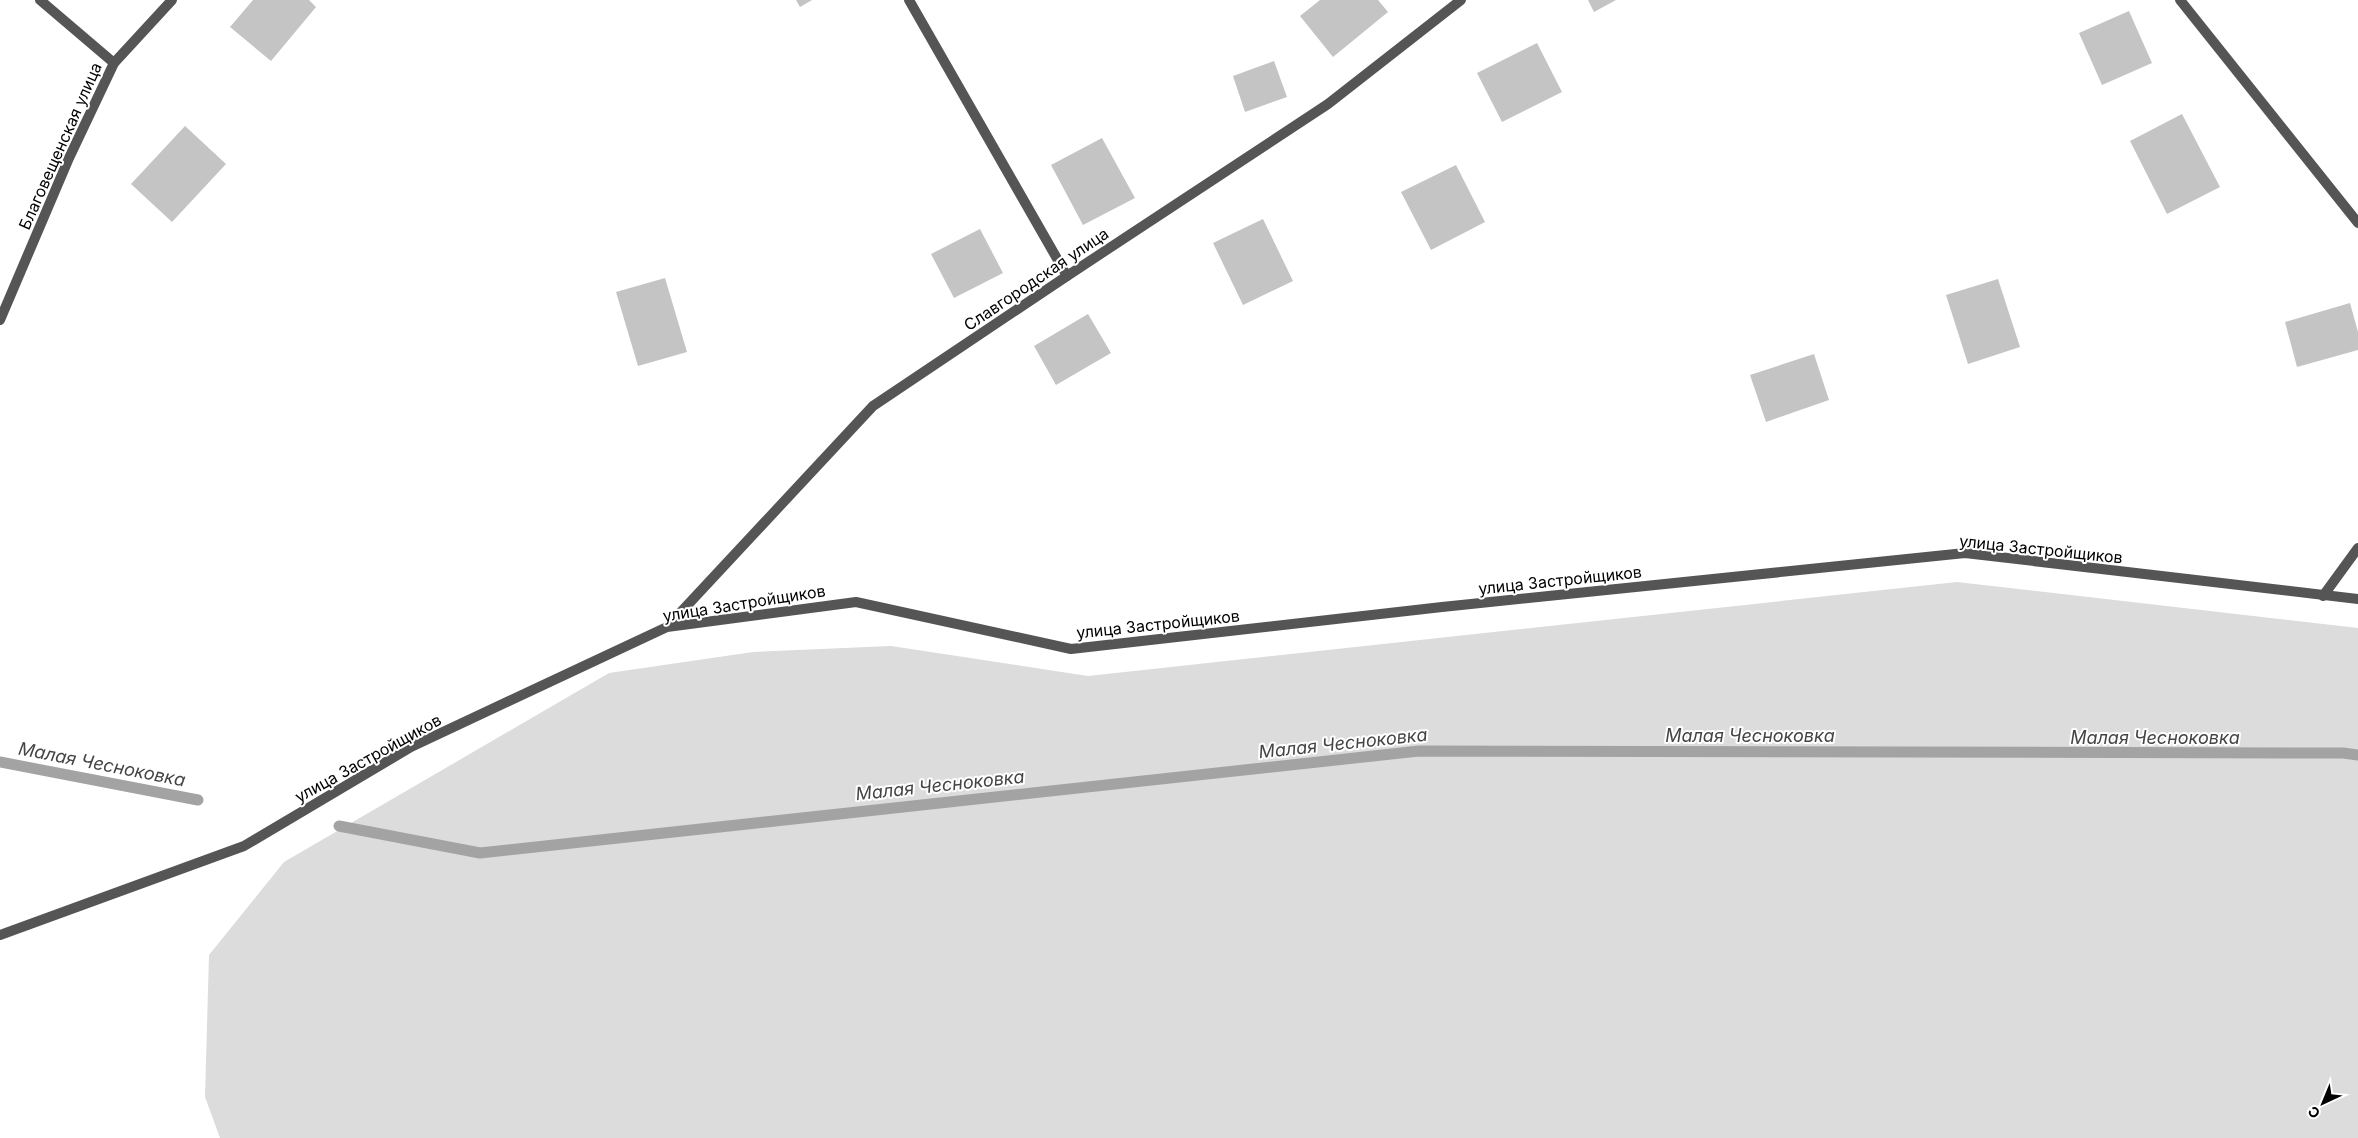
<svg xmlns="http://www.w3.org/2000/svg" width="2358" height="1138" viewBox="0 0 2358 1138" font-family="Inter,sans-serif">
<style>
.green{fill:#dcdcdc}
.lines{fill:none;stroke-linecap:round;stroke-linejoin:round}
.stream{stroke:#a3a3a3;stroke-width:11}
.building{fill:#c4c4c4}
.service{stroke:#555;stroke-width:10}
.minor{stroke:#555;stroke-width:10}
.tertiary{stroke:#555;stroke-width:10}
.labels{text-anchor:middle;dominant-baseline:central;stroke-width:4;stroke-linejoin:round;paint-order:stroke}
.street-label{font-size:16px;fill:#000;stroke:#fff}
.water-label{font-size:18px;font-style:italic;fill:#444;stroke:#fff}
</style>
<rect width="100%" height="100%" fill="#fff"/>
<path class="green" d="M 1957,582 L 2358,628 L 2358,1138 L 220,1138 L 205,1097 L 209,955 L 284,862 L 609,673 L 753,652 L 891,646 L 1088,676 Z"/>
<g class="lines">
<path class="stream" d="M 0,762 L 198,800
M 339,826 L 480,853 L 1419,751 L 2343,753 L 2358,755"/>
</g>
<path class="building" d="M 253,0 L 309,0 L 316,7 L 271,61 L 230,27 Z
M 796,0 L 812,0 L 800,7 Z
M 1320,0 L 1378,0 L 1388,12 L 1333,57 L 1300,16 Z
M 1588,0 L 1616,0 L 1594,12 Z
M 2129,11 L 2152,63 L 2102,85 L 2079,33 Z
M 1537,43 L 1562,92 L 1502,122 L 1477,73 Z
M 1274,61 L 1287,97 L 1245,112 L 1233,76 Z
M 2182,114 L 2220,187 L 2167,214 L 2130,141 Z
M 185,126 L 226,164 L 172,222 L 131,184 Z
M 1102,138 L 1135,198 L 1083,225 L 1051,165 Z
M 1456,165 L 1485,222 L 1431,250 L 1401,192 Z
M 1263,219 L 1293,281 L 1243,305 L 1213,243 Z
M 980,229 L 1003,273 L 954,298 L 931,254 Z
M 665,278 L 687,352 L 638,366 L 616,292 Z
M 1998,279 L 2020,347 L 1968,364 L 1946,295 Z
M 2350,303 L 2358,332 L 2358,350 L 2297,367 L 2285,322 Z
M 1088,314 L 1111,353 L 1056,385 L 1034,346 Z
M 1814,354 L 1829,400 L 1766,422 L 1750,375 Z"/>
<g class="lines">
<path class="service" d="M 909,0 L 1067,276
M 2180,0 L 2358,223
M 2323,596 L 2358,548"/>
<path class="minor" d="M 40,0 L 114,63
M 667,627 L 873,406 L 1067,276 L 1328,104 L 1461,0
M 0,935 L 244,846 L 411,747 L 667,627 L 856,602 L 1071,649 L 1442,607 L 1965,553 L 2358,599"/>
<path class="tertiary" d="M 0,320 L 69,158 L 114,63 L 172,0"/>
</g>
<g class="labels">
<g class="street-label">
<text transform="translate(60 146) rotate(-66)">Благовещенская улица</text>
<text transform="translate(1036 279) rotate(-34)">Славгородская улица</text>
<text transform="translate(2041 549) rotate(6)">улица Застройщиков</text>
<text transform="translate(1560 580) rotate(-6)">улица Застройщиков</text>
<text transform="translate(744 603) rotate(-9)">улица Застройщиков</text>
<text transform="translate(1158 624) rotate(-6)">улица Застройщиков</text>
<text transform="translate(368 758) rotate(-29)">улица Застройщиков</text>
</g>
<g class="water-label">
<text x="1750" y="735">Малая Чесноковка</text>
<text x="2155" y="737">Малая Чесноковка</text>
<text transform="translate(1343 743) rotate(-6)">Малая Чесноковка</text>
<text transform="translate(102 764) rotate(11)">Малая Чесноковка</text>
<text transform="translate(940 785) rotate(-6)">Малая Чесноковка</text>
</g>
</g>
<g transform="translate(2323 1103) rotate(224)" stroke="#ffffff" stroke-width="4" paint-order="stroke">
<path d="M0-4L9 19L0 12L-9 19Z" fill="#000000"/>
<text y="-8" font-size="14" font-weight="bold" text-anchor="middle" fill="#000000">С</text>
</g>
</svg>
